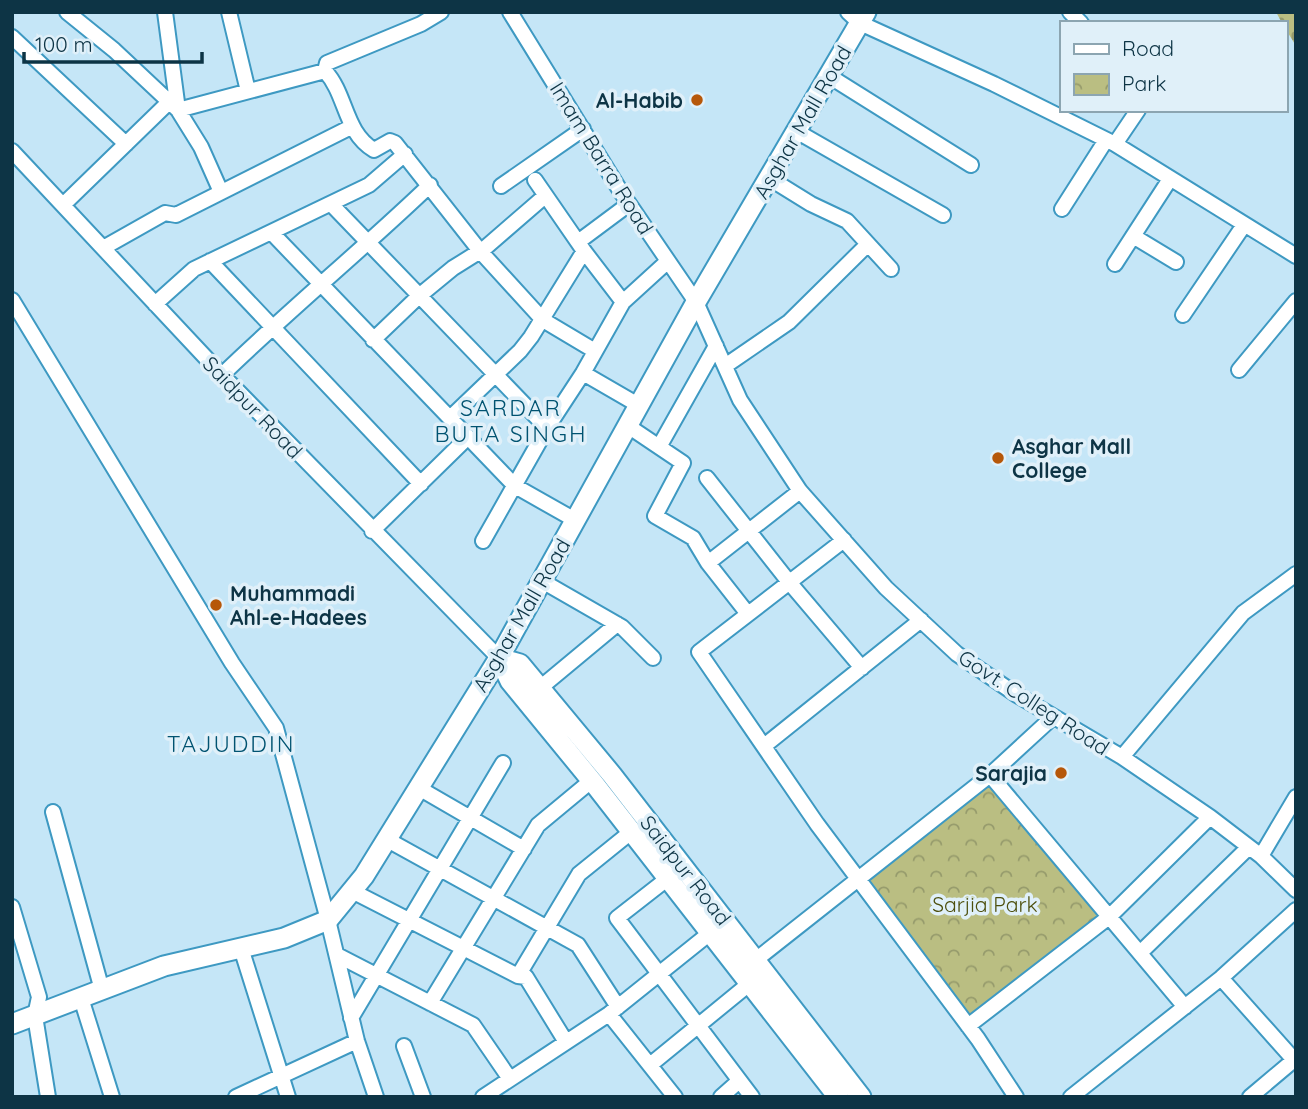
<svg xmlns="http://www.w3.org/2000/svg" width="1308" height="1109" viewBox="0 0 1308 1109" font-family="Quicksand,sans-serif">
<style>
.cemetery{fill:url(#cemetery-stones)}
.park{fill:url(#park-crowns)}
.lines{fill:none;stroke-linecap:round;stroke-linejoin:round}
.minor-casing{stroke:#3e99c2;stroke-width:18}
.major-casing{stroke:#3e99c2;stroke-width:23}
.minor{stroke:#fff;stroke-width:14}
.major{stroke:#fff;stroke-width:19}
.poi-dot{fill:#b65709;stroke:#e0f0f9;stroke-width:2.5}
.labels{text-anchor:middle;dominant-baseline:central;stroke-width:7;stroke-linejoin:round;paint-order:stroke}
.poi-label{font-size:21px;font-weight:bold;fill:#0d3445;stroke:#e0f0f9;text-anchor:end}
.street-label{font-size:21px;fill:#0d3445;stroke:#e0f0f9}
.park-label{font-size:21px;fill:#4d4f0c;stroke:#e0f0f9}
.neighbourhood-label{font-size:23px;letter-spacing:2px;fill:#015371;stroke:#e0f0f9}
</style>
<defs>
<pattern id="cemetery-stones" width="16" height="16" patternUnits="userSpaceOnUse" patternTransform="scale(1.75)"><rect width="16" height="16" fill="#babe82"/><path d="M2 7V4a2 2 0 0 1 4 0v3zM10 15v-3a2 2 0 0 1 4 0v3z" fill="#969b6c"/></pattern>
<pattern id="park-crowns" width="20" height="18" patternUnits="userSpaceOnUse" patternTransform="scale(1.75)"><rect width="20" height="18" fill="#babe82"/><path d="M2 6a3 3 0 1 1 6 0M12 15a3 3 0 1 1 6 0" fill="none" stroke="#969b6c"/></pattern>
</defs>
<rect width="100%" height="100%" fill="#c5e6f7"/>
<path class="cemetery" d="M 1276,12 L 1296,12 L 1296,46 L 1285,28 L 1285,23 L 1282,23 Z"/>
<path class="park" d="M 990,775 L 1109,917 L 968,1026 L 858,879 Z"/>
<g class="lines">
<defs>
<path id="minor" d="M 67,12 L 114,50 L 178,110 L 201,147 L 221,192
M 165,12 L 178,110 L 325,71 C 347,95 344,132 374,150 L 390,141 L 395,143 L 480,251 L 543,320 L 595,351
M 229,12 L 248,91
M 510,12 L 621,192 L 696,302 L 740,400 L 800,491 L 886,588 L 957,654 L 1017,695 L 1122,757 L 1210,817 L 1261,856 L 1296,890
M 848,12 L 860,23 L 994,84 L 1115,144 L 1296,256
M 1070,12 L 1081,23
M 12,37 L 126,144
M 325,71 L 327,63 L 421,24 L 441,12
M 829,76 L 971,165
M 796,131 L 943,215
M 1115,144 L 1138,110
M 12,151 L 222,375 L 499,658
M 769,178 L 811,204 L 847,221 L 891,269
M 535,180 L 584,251 L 623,302
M 501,186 L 583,129
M 63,205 L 169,102
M 332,205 L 547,428
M 1062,209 L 1106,140
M 272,233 L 515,486 L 575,520
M 1133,236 L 1176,262
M 578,242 L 629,204
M 103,248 L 165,213 L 176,215 L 351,127
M 210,261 L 421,484
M 1115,264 L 1170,179
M 12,300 L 232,663 L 276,728 L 328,920 L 357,1041 L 376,1097
M 155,304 L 194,269 L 369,185 L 405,154
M 1183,315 L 1244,225
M 373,340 L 419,296 L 453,268 L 485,248 L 545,196
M 725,366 L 789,322 L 868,244
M 1239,370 L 1296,301
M 583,373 L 640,406
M 222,375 C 289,310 362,250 430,185
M 450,418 L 520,351 L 531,337 L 584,251
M 628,426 L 683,463 L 655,516 L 693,538 L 708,563 L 748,614
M 659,447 L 716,346
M 707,478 L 789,582 L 862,668
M 372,531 L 468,437
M 844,540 L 699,652 L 817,824 L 978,1039 L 1016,1097
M 483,541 L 547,428 L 583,373 L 623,302 L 668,261
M 708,563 L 800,491
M 542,581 L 622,627 L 653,658
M 540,688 L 617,624
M 764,746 L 921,620
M 1122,757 L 1243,613 L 1296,574
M 990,775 L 1185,1007
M 417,787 L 524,849
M 53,812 L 102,990
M 386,839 L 578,945 L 618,1007
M 1261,856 L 1296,797
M 667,879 L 617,918 L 752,1097
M 352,891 L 518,976 L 526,977 L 566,1042
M 12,907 L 39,997 L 35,1016 L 48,1097
M 241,948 L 288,1097
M 1140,953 L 1249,847
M 337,955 L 473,1025 L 510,1079
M 748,966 L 990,775 L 1053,717
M 518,976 L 579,874 L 631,832
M 1221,978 L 1296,1062
M 81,998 L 112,1097
M 430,1003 L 538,825 L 591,781
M 609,1014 L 675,1097
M 351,1018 L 503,763
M 968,1026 L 1109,917 L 1210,817
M 404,1046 L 423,1097
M 650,1065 L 749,984
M 236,1097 L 357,1041
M 483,1097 L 609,1014 L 710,933
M 721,1097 L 739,1081
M 1071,1097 L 1221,978 L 1296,910
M 1250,1097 L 1294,1060"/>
<path id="major" d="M 499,658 L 520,664 L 612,775 L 861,1097
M 499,658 L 510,681 L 596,786 L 838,1097
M 12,1024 L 164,966 L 284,938 L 328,920 L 364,876 L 499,658 L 696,302 L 866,12"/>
</defs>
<use href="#minor" class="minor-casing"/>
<use href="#major" class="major-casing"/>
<use href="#minor" class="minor"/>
<use href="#major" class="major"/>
</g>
<g class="poi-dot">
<circle cx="697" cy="100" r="7"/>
<circle cx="998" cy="458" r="7"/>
<circle cx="216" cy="605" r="7"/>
<circle cx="1061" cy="773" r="7"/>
</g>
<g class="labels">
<g class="poi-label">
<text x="683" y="100">Al-Habib</text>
<text x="1012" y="446" text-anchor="start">Asghar Mall<tspan x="1012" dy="24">College</tspan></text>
<text x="230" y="593" text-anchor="start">Muhammadi<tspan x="230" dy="24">Ahl-e-Hadees</tspan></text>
<text x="1047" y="773">Sarajia</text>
</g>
<g class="street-label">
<text transform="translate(802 122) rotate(-60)">Asghar Mall Road</text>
<text transform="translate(602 158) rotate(58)">Imam Barra Road</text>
<text transform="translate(253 407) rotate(46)">Saidpur Road</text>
<text transform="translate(521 615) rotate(-60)">Asghar Mall Road</text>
<text transform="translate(1034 702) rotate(33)">Govt. Colleg Road</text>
<text transform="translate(686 870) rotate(52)">Saidpur Road</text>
</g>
<g class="park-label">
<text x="985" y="904">Sarjia Park</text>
</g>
<g class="neighbourhood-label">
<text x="511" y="407">SARDAR<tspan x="511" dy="26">BUTA SINGH</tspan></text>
<text x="231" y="743">TAJUDDIN</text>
</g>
</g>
<rect width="1308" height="1109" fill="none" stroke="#0d3445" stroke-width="28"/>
<rect x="1060" y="21" width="228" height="91" fill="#e0f0f9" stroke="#8ca5b1" stroke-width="2"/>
<rect x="1074" y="44" width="35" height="10" fill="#ffffff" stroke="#8ca5b1" stroke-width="2"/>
<text x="1122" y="56" font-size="21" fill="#0d3445">Road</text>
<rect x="1074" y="74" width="35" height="21" fill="url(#park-crowns)" stroke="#8ca5b1" stroke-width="2"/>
<text x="1122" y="91" font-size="21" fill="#0d3445">Park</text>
<path d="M24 52v10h178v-10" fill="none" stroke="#0d3445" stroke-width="3.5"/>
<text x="35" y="52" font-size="21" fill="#0d3445" stroke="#e0f0f9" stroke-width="5" paint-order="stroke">100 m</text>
</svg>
